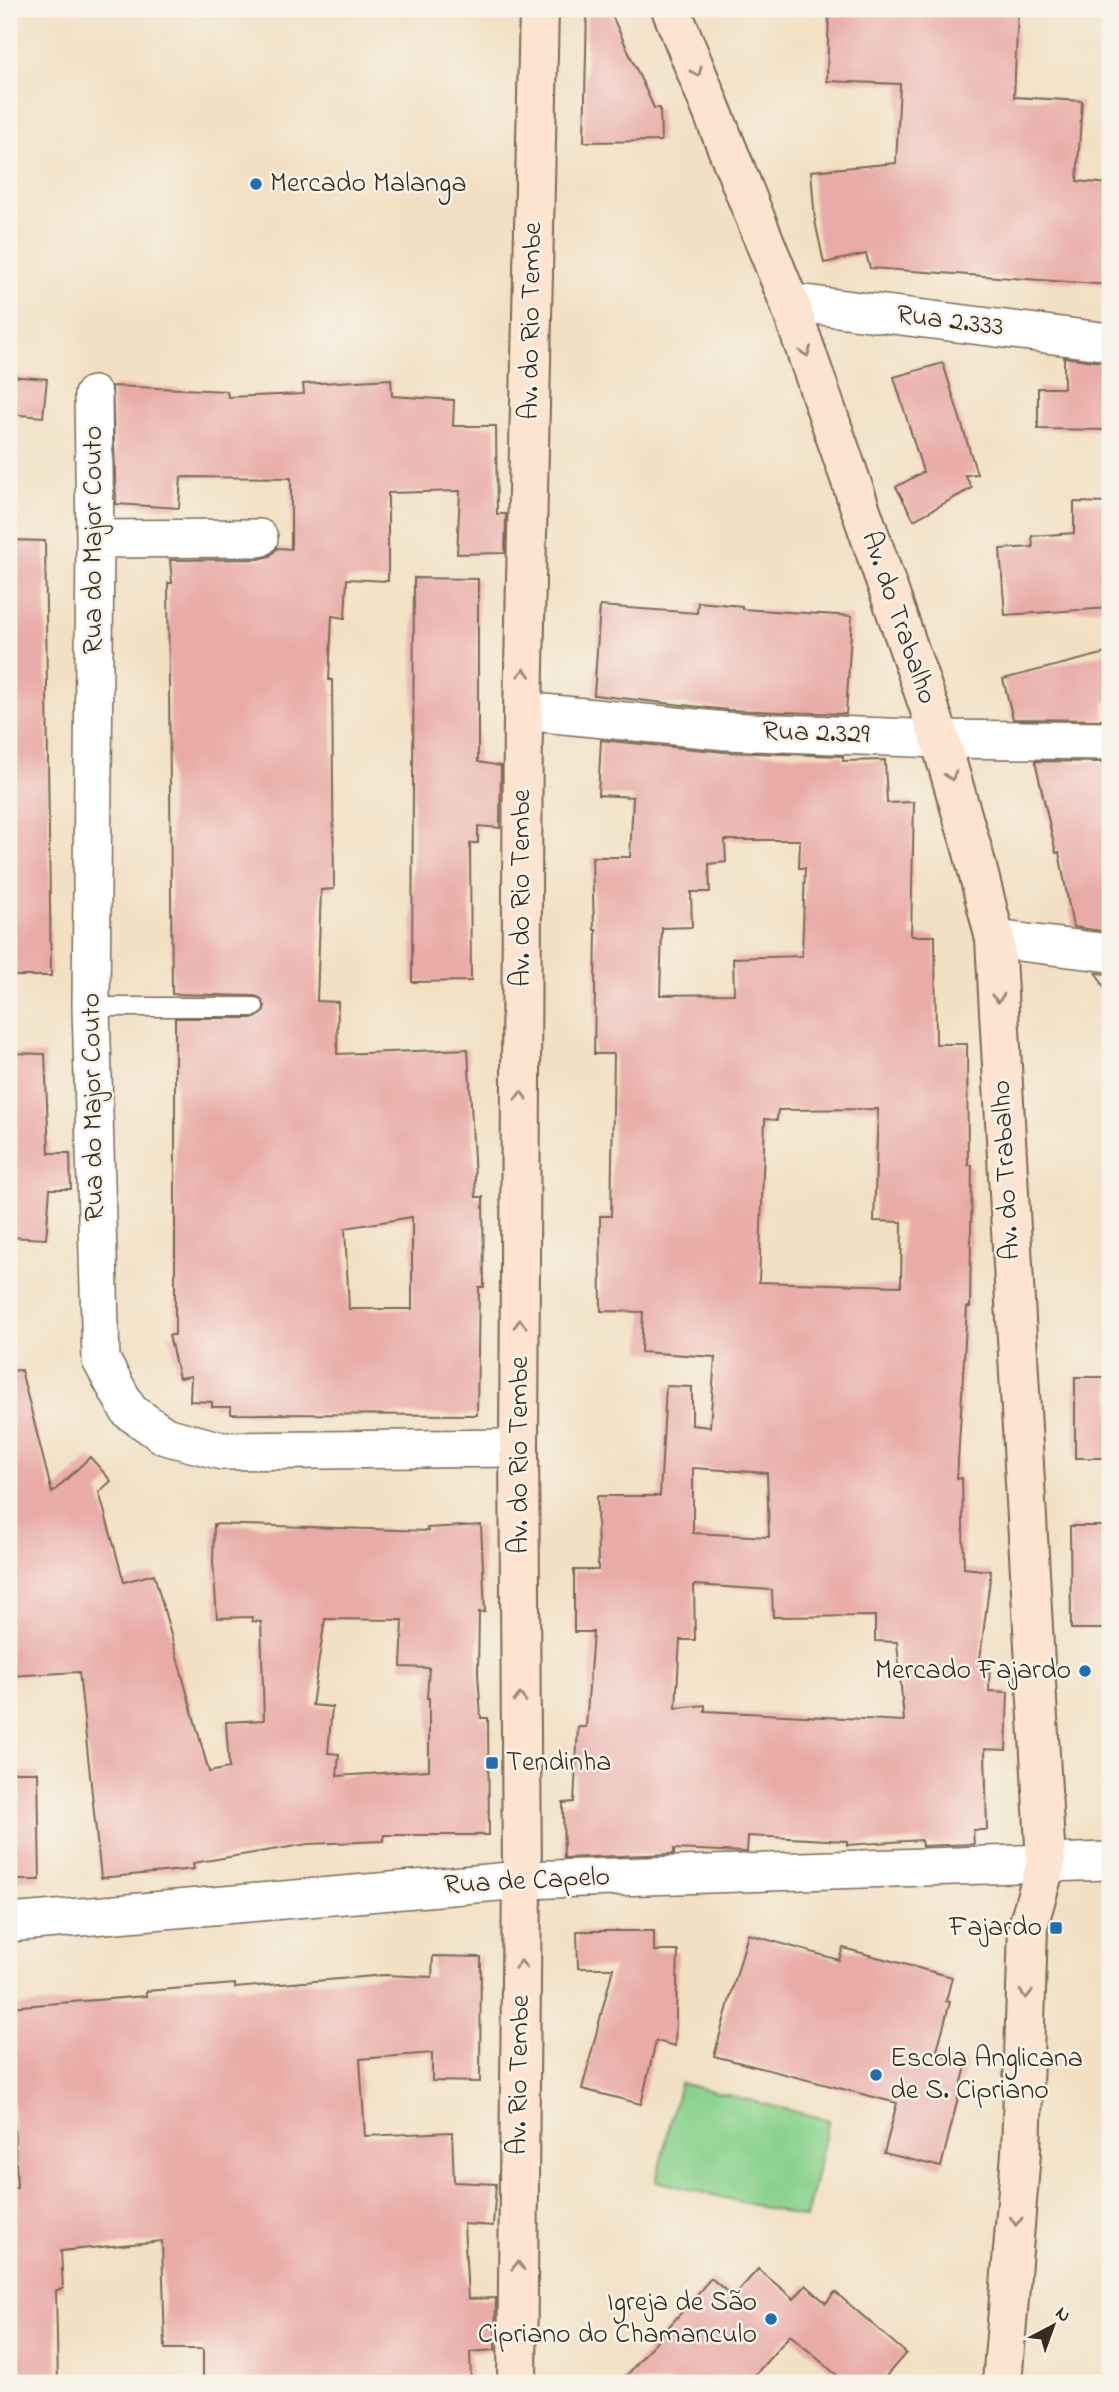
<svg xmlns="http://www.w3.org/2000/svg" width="1119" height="2392" viewBox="0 0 1119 2392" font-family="'Indie Flower',sans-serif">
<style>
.green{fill:#8ad28d;stroke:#627e56;stroke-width:2}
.building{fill:#e9aba7;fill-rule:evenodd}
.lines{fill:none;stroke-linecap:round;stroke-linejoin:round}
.lane-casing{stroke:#7b6a58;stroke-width:21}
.street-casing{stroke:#7b6a58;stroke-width:40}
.secondary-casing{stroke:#7b6a58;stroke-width:42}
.lane{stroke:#fff;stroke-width:18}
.street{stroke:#fff;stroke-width:37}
.secondary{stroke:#fde4d0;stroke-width:38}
.oneway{stroke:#9c8777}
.poi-dot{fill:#1f6fb2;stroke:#f7f3e8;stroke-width:2.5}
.labels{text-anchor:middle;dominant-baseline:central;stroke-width:5;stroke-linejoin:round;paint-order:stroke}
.poi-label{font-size:28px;fill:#3b2a1e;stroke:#f7f3e8;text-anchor:start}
.street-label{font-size:28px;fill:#3b2a1e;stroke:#f7f3e8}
</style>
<rect width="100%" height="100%" fill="#f7f3e8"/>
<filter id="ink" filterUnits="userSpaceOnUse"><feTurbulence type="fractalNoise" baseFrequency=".0143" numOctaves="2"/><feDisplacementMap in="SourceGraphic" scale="14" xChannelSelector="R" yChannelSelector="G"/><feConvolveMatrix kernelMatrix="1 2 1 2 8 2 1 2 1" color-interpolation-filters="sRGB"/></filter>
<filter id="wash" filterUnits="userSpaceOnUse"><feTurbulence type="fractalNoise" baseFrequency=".00686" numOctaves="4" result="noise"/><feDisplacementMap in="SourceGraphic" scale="28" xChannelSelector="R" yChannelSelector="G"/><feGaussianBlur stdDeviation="1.57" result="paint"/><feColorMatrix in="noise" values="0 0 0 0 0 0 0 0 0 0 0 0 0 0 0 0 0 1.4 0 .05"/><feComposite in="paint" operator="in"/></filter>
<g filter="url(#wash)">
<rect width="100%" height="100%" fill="#f2e0c4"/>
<path class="green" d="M 680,2083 L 829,2120 L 806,2218 L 656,2181 Z"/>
<g id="blocks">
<path class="building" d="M 587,9 L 609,9 L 654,108 L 660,108 L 661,141 L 584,142 Z
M 829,9 L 1018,9 L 1014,97 L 1082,101 L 1077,181 L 1110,184 L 1110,285 L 870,268 L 866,254 L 824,263 L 815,221 L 811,171 L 896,163 L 900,84 L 827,81 Z
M 1064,357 L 1110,363 L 1110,430 L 1038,429 L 1038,388 L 1064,388 Z
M 943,363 L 977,474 L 965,475 L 972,488 L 914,520 L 896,487 L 923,472 L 894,377 Z
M 9,376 L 47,379 L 43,417 L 9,414 Z
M 391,379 L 392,396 L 454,400 L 453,426 L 496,426 L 497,514 L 506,514 L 505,553 L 457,554 L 460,491 L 388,493 L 388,581 L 347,579 L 345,618 L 332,616 L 329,680 L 332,680 L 334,889 L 321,890 L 317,1001 L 338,1002 L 337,1054 L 468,1049 L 476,1197 L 483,1197 L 484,1287 L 479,1287 L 477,1415 L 231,1414 L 231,1407 L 212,1407 L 212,1402 L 190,1401 L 191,1376 L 179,1378 L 169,1335 L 175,1335 L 175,1018 L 255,1018 L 263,1013 L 265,1006 L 260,998 L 255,996 L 172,994 L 168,583 L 172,583 L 170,560 L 259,559 L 270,556 L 277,548 L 291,549 L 291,478 L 181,477 L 179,508 L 116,504 L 112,386 L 227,391 L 228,397 L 304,394 L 303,384 ZM 412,1217 L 412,1309 L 349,1309 L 345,1228 Z
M 1074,502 L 1110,503 L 1110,608 L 1005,615 L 1000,549 L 1033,547 L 1032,536 L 1074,533 Z
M 9,540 L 45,541 L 51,976 L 9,976 Z
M 414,578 L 478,579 L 478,762 L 501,766 L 500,828 L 478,826 L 478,843 L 470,843 L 471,981 L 412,982 Z
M 698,602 L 742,606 L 742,609 L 852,616 L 846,714 L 727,710 L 594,695 L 600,606 L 697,613 Z
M 1110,652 L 1110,702 L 1104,702 L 1104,720 L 1013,719 L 1003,679 Z
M 601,740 L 724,752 L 843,756 L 843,761 L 885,760 L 887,803 L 914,802 L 911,936 L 935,936 L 936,1044 L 967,1044 L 968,1165 L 972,1165 L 970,1307 L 967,1307 L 957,1479 L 962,1478 L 964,1568 L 991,1571 L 980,1659 L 990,1659 L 989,1691 L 1008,1692 L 1006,1750 L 985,1749 L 987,1830 L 973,1830 L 974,1844 L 922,1846 L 921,1840 L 847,1845 L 847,1841 L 748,1836 L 747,1852 L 674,1849 L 674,1854 L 564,1858 L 563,1803 L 574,1802 L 578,1727 L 586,1727 L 593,1632 L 574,1632 L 574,1570 L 598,1570 L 597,1496 L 660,1496 L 666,1386 L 692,1387 L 692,1425 L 710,1427 L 715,1357 L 641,1352 L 643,1312 L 601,1311 L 600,1216 L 611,1216 L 614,1054 L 594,1054 L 596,930 L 594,930 L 592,857 L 630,857 L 633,797 L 598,795 ZM 725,840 L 800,840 L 799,868 L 805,868 L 802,956 L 733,958 L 734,994 L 660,995 L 662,928 L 692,927 L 691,892 L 710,892 L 709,864 L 726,862 ZM 878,1109 L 874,1221 L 902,1222 L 901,1286 L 759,1282 L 765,1119 L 777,1120 L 778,1110 ZM 693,1468 L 767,1473 L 769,1537 L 693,1533 ZM 694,1585 L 772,1590 L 773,1617 L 875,1616 L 875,1641 L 897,1642 L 904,1721 L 705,1711 L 705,1705 L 676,1708 L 680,1640 L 695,1640 Z
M 1035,761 L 1106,762 L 1106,786 L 1110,786 L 1110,932 L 1073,927 L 1059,852 L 1056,853 Z
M 1096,973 L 1110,974 L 1110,998 Z
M 9,1053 L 45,1054 L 49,1153 L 70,1153 L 71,1189 L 50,1189 L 46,1239 L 9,1237 Z
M 21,1370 L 52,1493 L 90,1457 L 111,1481 L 99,1492 L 124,1582 L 154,1574 L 209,1772 L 229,1768 L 226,1722 L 264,1720 L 261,1622 L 252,1621 L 252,1617 L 217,1618 L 213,1561 L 214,1524 L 428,1531 L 427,1528 L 481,1525 L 485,1612 L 479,1612 L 478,1673 L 481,1718 L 488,1718 L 489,1835 L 384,1835 L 384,1841 L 308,1844 L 193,1863 L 194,1869 L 101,1878 L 79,1672 L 9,1676 L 9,1371 ZM 325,1619 L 403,1620 L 401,1667 L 429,1668 L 427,1698 L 429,1698 L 429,1770 L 337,1776 L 339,1754 L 328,1753 L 332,1707 L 312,1705 Z
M 1075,1377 L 1110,1377 L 1110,1458 L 1075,1458 Z
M 1070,1526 L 1110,1526 L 1110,1629 L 1071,1629 Z
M 9,1772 L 38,1772 L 40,1880 L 9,1880 Z
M 577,1931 L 654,1931 L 654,1951 L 678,1951 L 675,2046 L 656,2041 L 641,2104 L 582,2089 L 613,1968 L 578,1968 Z
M 748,1934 L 839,1960 L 843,1948 L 952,1977 L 946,2001 L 950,2002 L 936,2054 L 967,2062 L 941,2167 L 884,2153 L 897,2103 L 714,2056 Z
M 433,1956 L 481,1957 L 480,2082 L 432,2081 L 432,2053 L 360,2059 L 365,2136 L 452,2132 L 454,2182 L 496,2184 L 493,2226 L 464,2224 L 468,2299 L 496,2298 L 495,2350 L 470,2352 L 471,2383 L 203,2383 L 203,2349 L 165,2349 L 162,2241 L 61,2251 L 63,2289 L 56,2290 L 58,2383 L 9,2383 L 9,2251 L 11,2251 L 9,2188 L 17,2188 L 13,2101 L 9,2101 L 9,2007 L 146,1996 L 146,1991 L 235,1984 L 235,1988 L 385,1975 L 432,1977 Z
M 758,2269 L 794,2299 L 806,2285 L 826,2303 L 835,2292 L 906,2353 L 880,2383 L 846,2383 L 790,2335 L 748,2383 L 620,2383 L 711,2278 L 733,2297 Z"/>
</g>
</g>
<g filter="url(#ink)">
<use href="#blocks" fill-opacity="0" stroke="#7b6a58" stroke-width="2"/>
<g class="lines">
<defs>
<path id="lane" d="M 91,1007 L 254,1007"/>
<path id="street" d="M 789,302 L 1110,342
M 93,395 L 95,539 L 91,1007 L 101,1360 L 129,1411 L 165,1436 L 222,1451 L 519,1448
M 95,539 L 259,538
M 523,711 L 726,731 L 940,739 L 1110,741
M 995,939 L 1110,953
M 9,1923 L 522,1880 L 1110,1861"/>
<path id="secondary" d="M 671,9 L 789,302 L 940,739 L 973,852 L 995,939 L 1046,1863 L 1028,1926 L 1021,2153 L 1002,2383
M 517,2383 L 522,1880 L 519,1448 L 523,711 L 539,9"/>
</defs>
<use href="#lane" class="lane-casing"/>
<use href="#street" class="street-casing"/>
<use href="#secondary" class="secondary-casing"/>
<use href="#lane" class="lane"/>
<use href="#street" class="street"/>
<use href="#secondary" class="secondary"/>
</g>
<defs><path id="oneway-chevron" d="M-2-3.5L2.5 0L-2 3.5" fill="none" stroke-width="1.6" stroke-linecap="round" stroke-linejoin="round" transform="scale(1.75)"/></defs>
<g class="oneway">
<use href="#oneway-chevron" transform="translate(697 72) rotate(68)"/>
<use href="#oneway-chevron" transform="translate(806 352) rotate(71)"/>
<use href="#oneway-chevron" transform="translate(524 673) rotate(-89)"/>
<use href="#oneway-chevron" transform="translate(951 776) rotate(74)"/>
<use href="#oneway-chevron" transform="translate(998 998) rotate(87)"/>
<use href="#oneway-chevron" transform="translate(521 1096) rotate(-90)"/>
<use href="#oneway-chevron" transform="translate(520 1324) rotate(-90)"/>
<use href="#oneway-chevron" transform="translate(520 1698) rotate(-90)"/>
<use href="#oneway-chevron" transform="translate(521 1965) rotate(-89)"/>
<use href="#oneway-chevron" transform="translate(1026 1994) rotate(92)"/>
<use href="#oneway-chevron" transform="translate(1016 2221) rotate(95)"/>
<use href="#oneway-chevron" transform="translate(518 2266) rotate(-89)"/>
</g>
</g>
<g class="poi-dot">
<circle cx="256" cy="184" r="7"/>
<circle cx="1085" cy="1671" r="7"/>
<rect x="485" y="1756" width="14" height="14" rx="3.5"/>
<rect x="1049" y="1921" width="14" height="14" rx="3.5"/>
<circle cx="876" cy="2075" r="7"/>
<circle cx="771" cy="2319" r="7"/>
</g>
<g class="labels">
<g class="poi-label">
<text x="270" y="184">Mercado Malanga</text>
<text x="1071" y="1671" text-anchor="end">Mercado Fajardo</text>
<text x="506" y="1763">Tendinha</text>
<text x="1042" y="1928" text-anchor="end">Fajardo</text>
<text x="890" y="2059">Escola Anglicana<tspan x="890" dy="32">de S. Cipriano</tspan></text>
<text x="757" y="2303" text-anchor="end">Igreja de São<tspan x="757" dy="32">Cipriano do Chamanculo</tspan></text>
</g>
<g class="street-label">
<text transform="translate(532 321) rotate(-89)">Av. do Rio Tembe</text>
<text transform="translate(950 322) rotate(7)">Rua 2.333</text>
<text transform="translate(94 540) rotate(-90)">Rua do Major Couto</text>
<text transform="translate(898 618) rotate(71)">Av. do Trabalho</text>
<text transform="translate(816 734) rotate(2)">Rua 2.329</text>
<text transform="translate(522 888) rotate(-90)">Av. do Rio Tembe</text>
<text transform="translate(94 1107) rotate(-91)">Rua do Major Couto</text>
<text transform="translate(1007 1170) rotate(-93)">Av. do Trabalho</text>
<text transform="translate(520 1455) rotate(-90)">Av. do Rio Tembe</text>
<text transform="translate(527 1882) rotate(-3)">Rua de Capelo</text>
<text transform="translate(520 2075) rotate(-89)">Av. Rio Tembe</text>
</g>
</g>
<rect width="1119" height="2392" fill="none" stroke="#f7f3e8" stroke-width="35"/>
<g transform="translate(1053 2326) rotate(41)" stroke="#f7f3e8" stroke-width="5" paint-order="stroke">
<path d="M0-5L12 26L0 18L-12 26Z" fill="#3b2a1e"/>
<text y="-10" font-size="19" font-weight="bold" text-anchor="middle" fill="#3b2a1e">N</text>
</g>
</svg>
